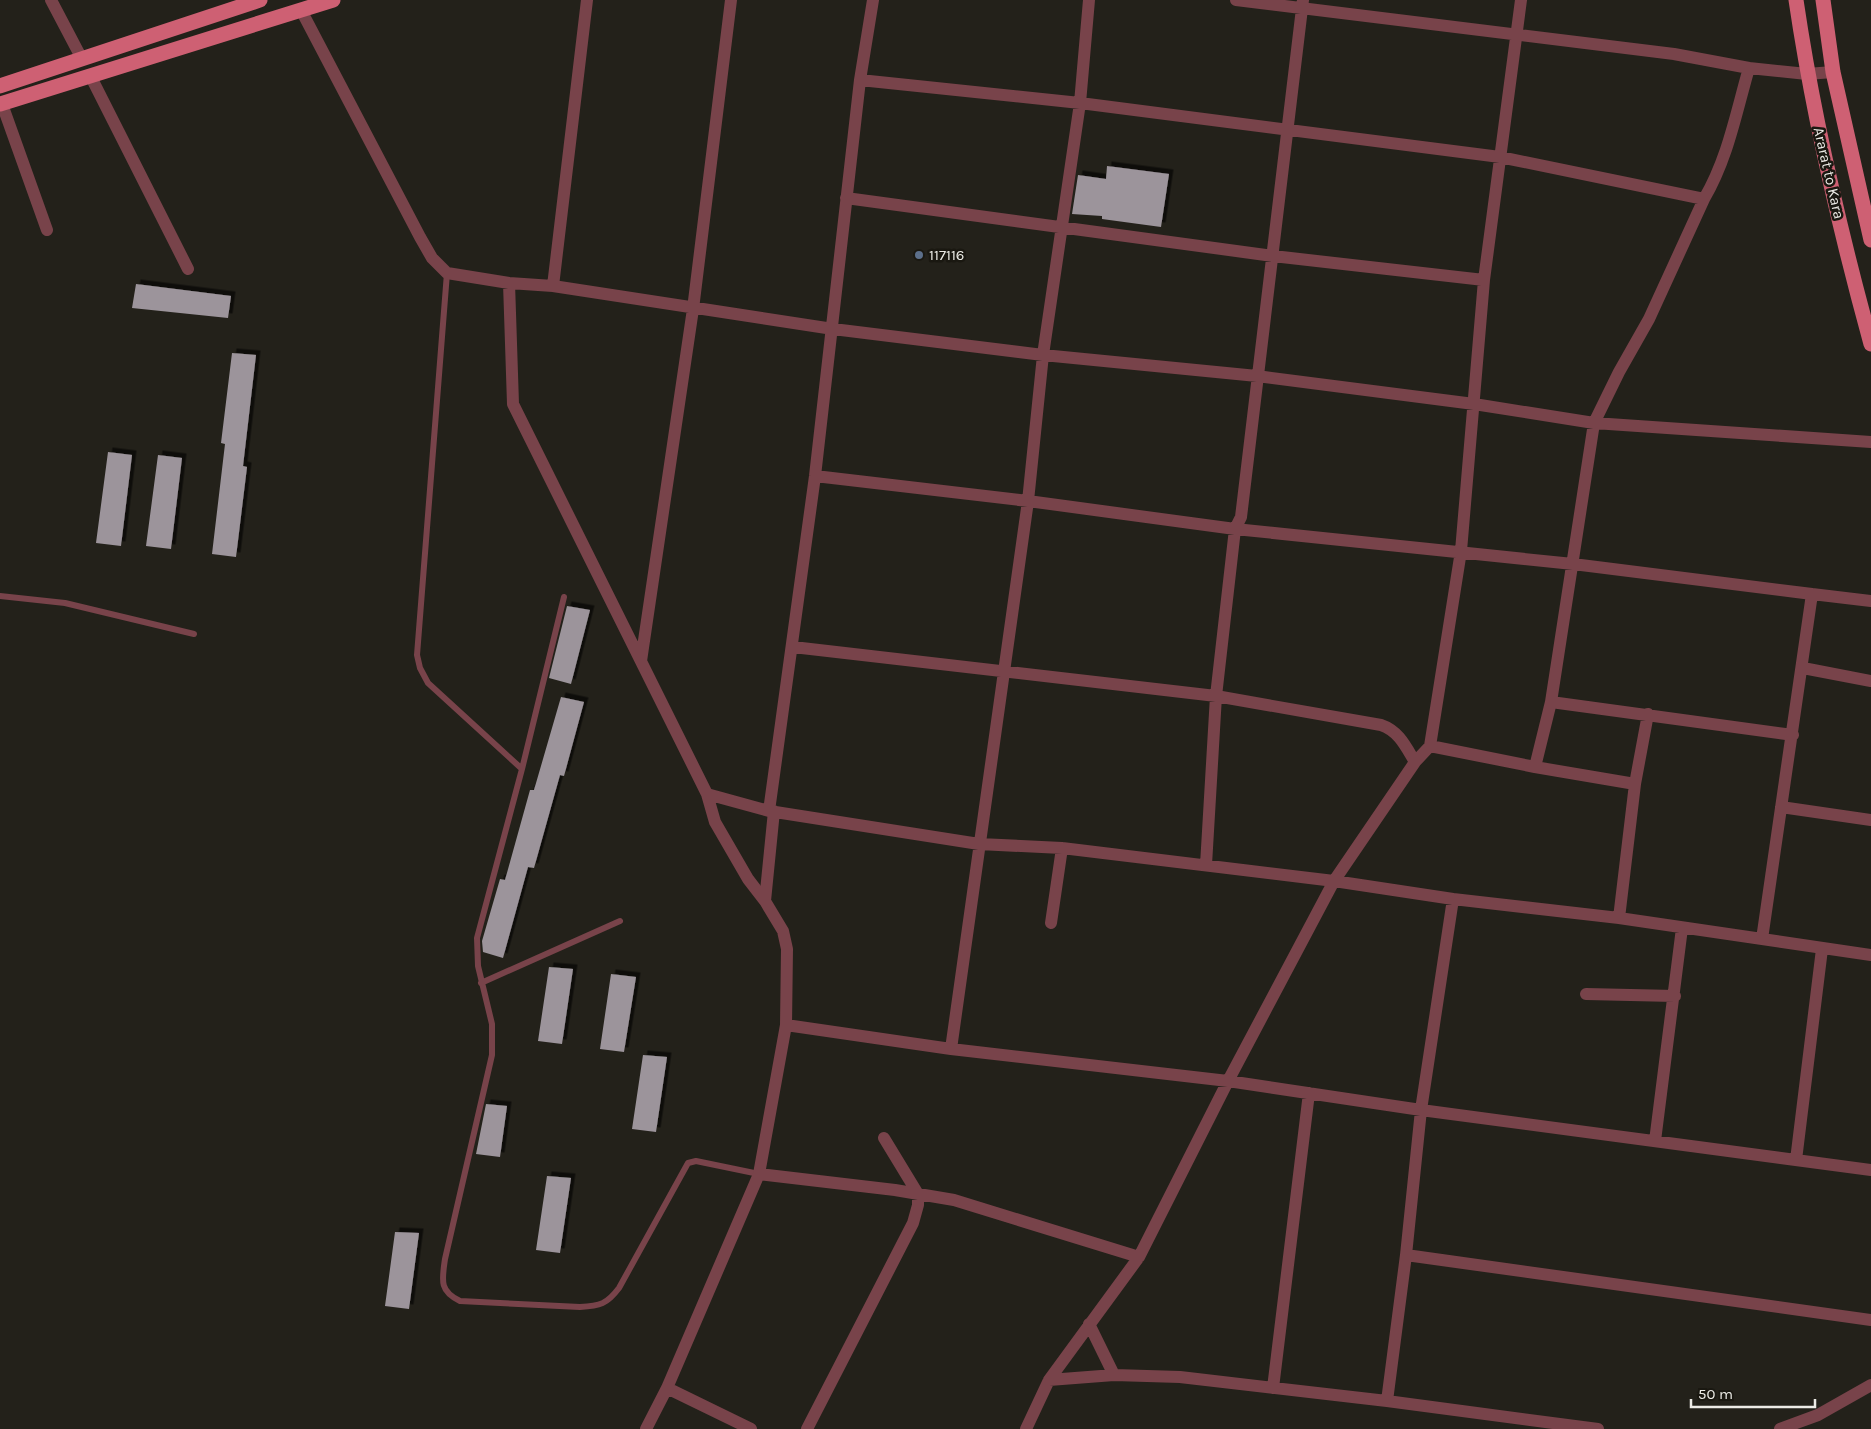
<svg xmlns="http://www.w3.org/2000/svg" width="1871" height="1429" viewBox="0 0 1871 1429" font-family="Karla,sans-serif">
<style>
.building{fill:#9c949b;filter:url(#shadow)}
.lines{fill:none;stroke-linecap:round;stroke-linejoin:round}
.lane{stroke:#78434a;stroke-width:6}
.street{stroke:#78434a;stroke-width:12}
.primary{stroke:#ce6073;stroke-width:15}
.service-dot{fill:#5c6f8a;stroke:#1a1811;stroke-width:2}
.labels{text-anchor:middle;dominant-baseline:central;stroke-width:5;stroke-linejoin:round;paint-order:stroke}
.street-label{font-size:15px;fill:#ecebe6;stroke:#1a1811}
.poi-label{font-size:15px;fill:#ecebe6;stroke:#1a1811;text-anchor:start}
</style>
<defs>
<filter id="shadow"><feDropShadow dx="4.5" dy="-4.5" stdDeviation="0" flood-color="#0009"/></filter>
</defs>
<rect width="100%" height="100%" fill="#23211a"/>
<path class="building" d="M 1107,166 L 1169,174 L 1161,227 L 1102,219 L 1102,216 L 1072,214 L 1078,175 L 1106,179 Z
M 136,284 L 231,296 L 228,318 L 132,308 Z
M 232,353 L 256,355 L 243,466 L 247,467 L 236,557 L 212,554 L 225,444 L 221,443 Z
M 108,452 L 132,455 L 121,546 L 96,543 Z
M 158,455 L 182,458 L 171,549 L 146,546 Z
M 567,606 L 590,610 L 571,684 L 549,678 Z
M 561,697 L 584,702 L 564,776 L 560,775 L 534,868 L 528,867 L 503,958 L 483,952 L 482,941 L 500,879 L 505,880 L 530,790 L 534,790 Z
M 549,967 L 573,969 L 562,1044 L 538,1041 Z
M 611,974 L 636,977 L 624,1052 L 600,1049 Z
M 643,1055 L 667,1057 L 656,1132 L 632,1129 Z
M 486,1104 L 507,1106 L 500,1157 L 476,1154 Z
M 547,1176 L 571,1178 L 560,1253 L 536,1250 Z
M 395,1232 L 419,1233 L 409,1309 L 385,1306 Z"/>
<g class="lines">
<path class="lane" d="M 447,273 L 417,655 L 420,668 L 428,683 L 522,769 L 477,938 L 478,966 L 492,1024 L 492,1055 L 445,1259 C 442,1280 439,1291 460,1301 L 580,1307 C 600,1306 607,1304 619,1288 L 688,1163 L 696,1161 L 759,1174
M 0,596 L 65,603 L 194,634
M 522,769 L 564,597
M 481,983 L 620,921"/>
<path class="street" d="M 51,0 L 82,59
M 1236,0 L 1674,54 L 1749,68
M 301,10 L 420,237 L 432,258 L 447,273 L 509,283 L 553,286 L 833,329 L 1043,355 L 1257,376 L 1474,404 L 1594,423 L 1871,442
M 91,77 L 188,269
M 860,80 L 1080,103 L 1500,157 L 1704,199
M 2,104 L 47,230
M 846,198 L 1273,256 L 1484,280
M 509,283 L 513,404 L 707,794 L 715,822 L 748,879 L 765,901 L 783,931 L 787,949 L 786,1025 L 759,1174 L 667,1388 L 646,1429
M 553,286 L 587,0
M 815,476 L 1028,501 L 1235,529 L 1573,564 L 1812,594 L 1762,939
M 1812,594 L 1871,601
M 793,647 L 1216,696 L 1381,725 C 1399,731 1406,747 1415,762
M 641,661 L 693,309 L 731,0
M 1803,668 L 1871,681
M 1551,702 L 1793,735
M 1430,746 L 1535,767 L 1551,702 L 1594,423 L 1619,372 L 1649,319 L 1704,199 C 1728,158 1736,113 1749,68 L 1807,74 L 1833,72
M 1535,767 L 1635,784
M 707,794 L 769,811 L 979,844 L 1062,848 L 1334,881 L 1453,899 L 1619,918 L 1871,955
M 1781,807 L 1871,820
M 769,811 L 815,476 L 860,80 L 873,0
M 1206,865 L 1216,696 L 1235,529 L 1241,517 L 1303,0
M 765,901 L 774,811
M 1619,918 L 1635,784 L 1648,714
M 1051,923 L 1062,848
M 1586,994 L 1675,996
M 786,1025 L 951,1049 L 1228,1081 L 1421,1110 L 1871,1170
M 951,1049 L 1028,501 L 1043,355 L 1080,103 L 1089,0
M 1655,1141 L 1682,928
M 1796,1160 L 1822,949
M 759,1174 L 895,1190 L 954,1200 L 1139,1257
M 1406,1255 L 1871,1320
M 1089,1324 L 1114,1375
M 1049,1380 L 1114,1375 L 1180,1377 L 1387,1401 L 1598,1429
M 667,1388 L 751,1429
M 1273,1388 L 1309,1093
M 1387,1401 L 1406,1255 L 1421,1110 L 1453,899
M 807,1429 L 913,1223 L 918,1205 L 918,1194 L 884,1138
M 1026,1429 L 1049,1380 L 1139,1257 L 1228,1081 L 1334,881 L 1415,762 L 1430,746 L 1461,551 L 1484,280 L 1521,0
M 1780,1429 L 1818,1415 L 1871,1385"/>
<path class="primary" d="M 1796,0 C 1813,116 1840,231 1871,344
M 1823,0 L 1833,72 L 1871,240
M 0,86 L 260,0
M 0,104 L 333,0"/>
</g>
<circle class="service-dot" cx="919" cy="255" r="5"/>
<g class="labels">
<g class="street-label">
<text transform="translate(1829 173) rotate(77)">Ararat to Kara</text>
</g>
<g class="poi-label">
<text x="929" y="255">117116</text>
</g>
</g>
<path d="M1691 1399v8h124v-8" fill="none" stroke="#ecebe6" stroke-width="2.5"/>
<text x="1698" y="1399" font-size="15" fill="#ecebe6" stroke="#1a1811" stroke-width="4" paint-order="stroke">50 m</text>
</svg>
